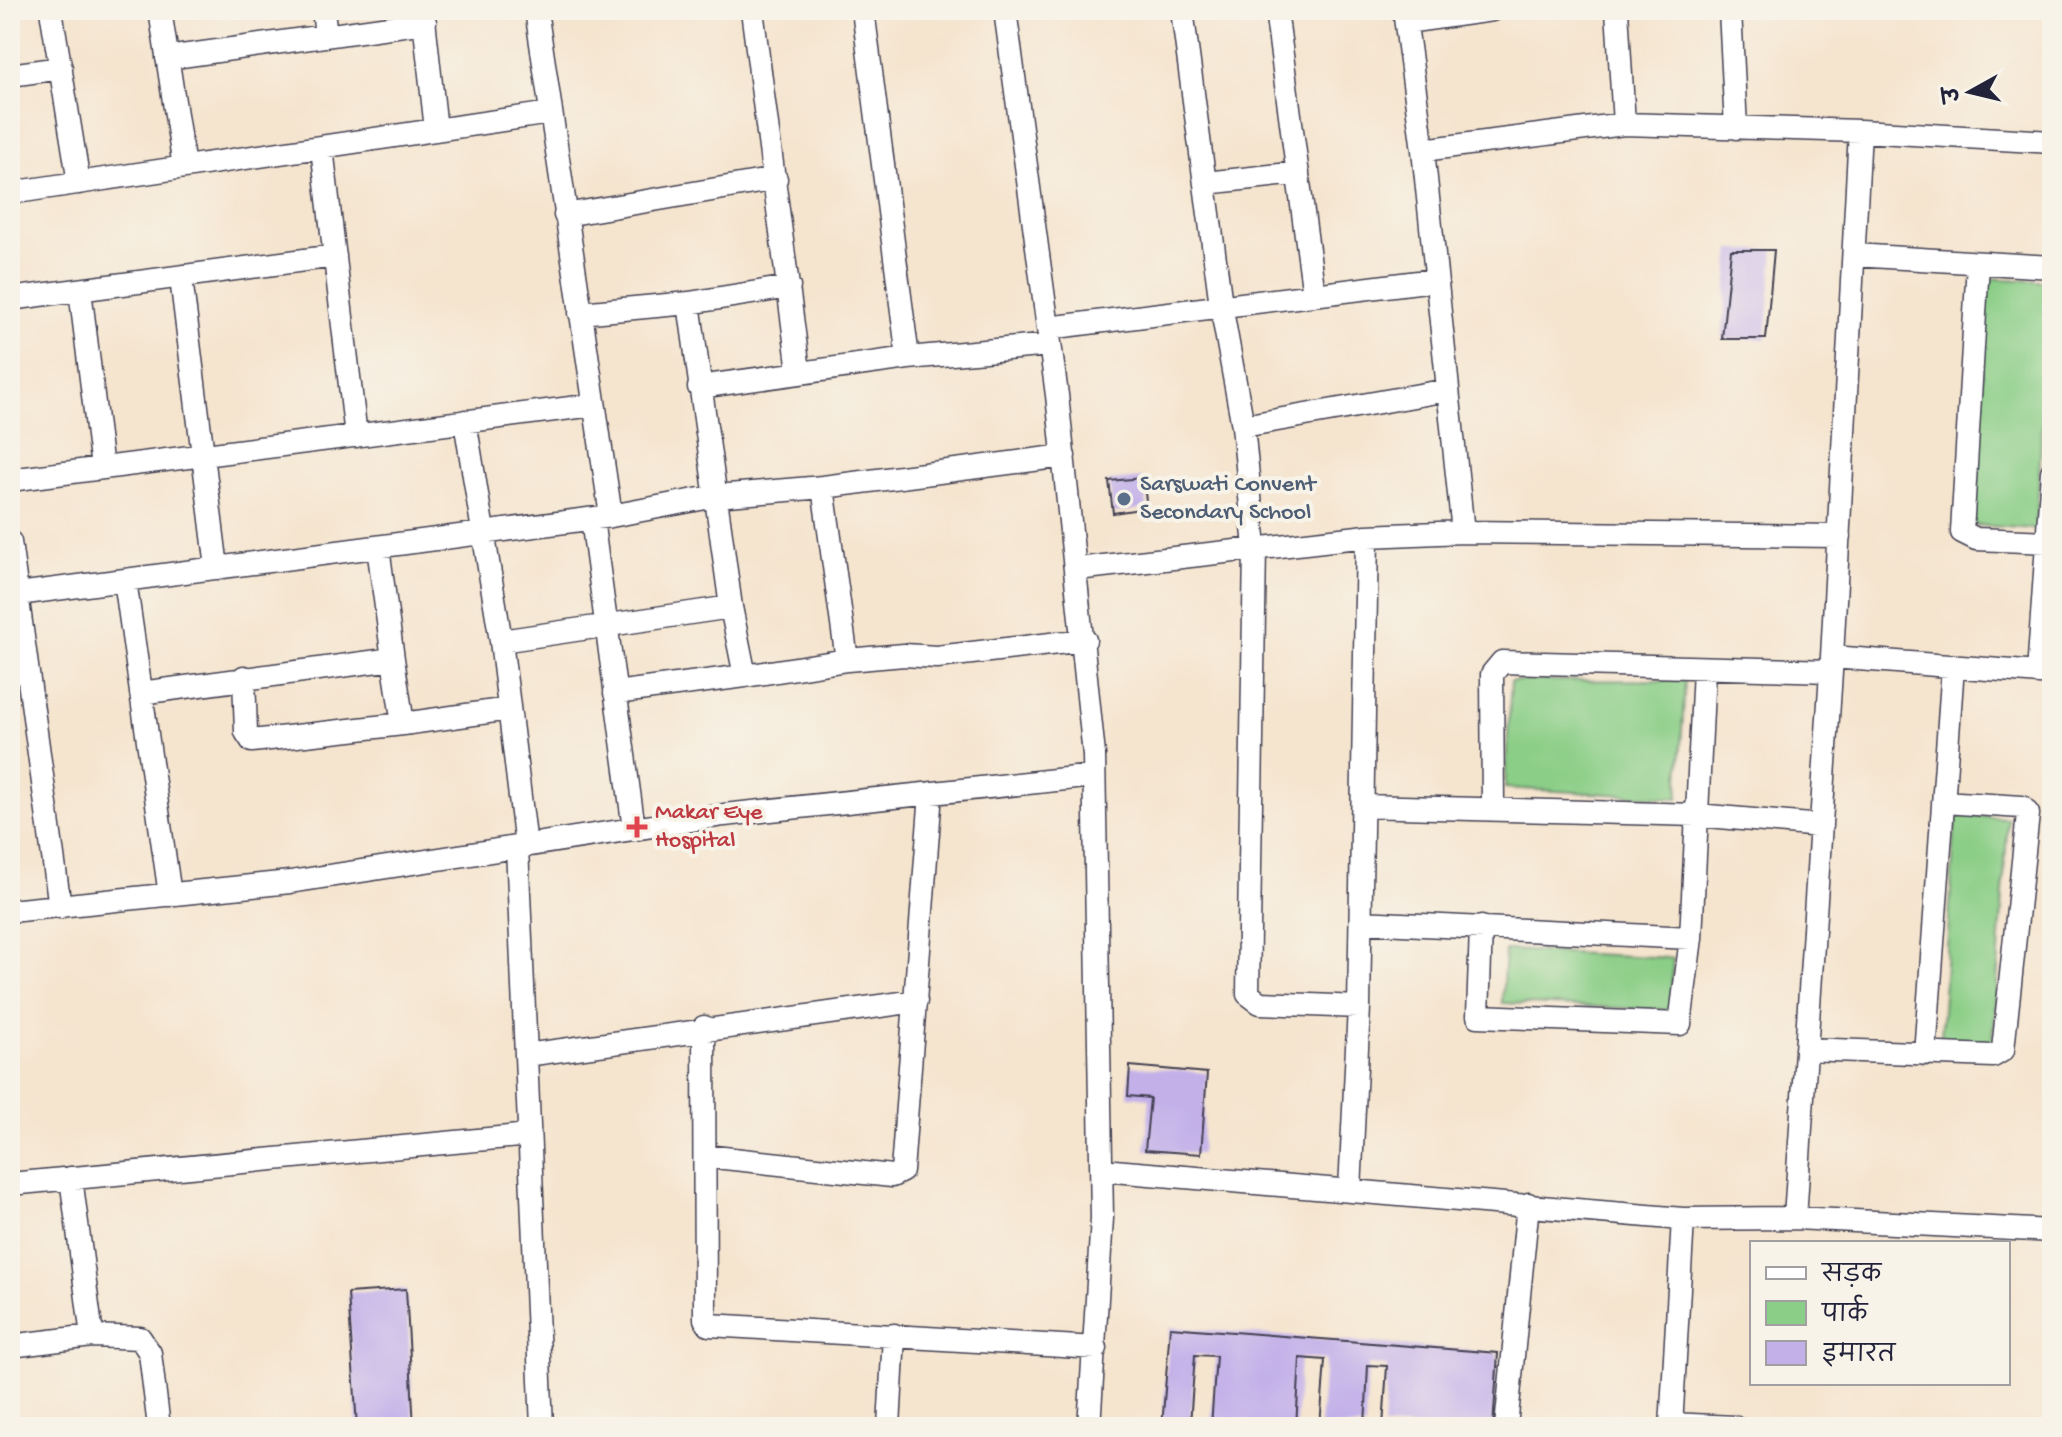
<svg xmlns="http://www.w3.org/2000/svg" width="2062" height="1437" viewBox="0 0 2062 1437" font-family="'Gochi Hand','Playpen Sans Deva',sans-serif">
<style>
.green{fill:#8bce87;stroke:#567861;stroke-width:2}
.building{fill:#c3b0e9}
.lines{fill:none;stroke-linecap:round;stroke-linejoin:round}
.minor-casing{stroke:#423f51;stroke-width:25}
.minor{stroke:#fff;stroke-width:22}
.service-dot{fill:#5c6f8a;stroke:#f7f3e8;stroke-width:3}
.health-dot{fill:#e0444e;stroke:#f7f3e8;stroke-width:3}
.labels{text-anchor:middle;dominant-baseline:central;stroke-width:8;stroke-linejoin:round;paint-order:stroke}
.service-label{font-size:24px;fill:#4e5e75;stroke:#f7f3e8;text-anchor:start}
.health-label{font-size:24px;fill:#be3a42;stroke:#f7f3e8;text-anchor:start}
</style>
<rect width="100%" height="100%" fill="#f7f3e8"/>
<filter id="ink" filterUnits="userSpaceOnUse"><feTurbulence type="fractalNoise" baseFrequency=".0125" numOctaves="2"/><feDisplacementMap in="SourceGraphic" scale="16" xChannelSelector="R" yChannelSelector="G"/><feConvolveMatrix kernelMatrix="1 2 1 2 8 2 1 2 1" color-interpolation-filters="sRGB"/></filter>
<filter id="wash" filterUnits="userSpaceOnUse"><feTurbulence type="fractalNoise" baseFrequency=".006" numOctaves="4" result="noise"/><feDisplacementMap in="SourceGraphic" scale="32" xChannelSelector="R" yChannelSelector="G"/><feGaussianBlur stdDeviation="1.8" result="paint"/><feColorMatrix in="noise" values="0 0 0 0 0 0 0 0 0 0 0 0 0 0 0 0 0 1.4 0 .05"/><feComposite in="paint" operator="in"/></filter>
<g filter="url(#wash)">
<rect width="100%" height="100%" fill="#f5e4ce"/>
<path class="green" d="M 1988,278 L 2050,282 L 2036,529 L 1974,525 Z
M 1685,680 L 1678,798 L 1505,788 L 1511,681 Z
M 1956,815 L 2008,818 L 1993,1042 L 1941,1039 Z
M 1505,950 L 1673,958 L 1670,1010 L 1502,1003 Z"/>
<g id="blocks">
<path class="building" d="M 1731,250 L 1774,250 L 1766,339 L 1722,339 Z
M 1143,478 L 1147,508 L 1113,513 L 1109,481 Z
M 1130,1066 L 1207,1073 L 1201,1154 L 1145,1150 L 1150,1098 L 1128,1096 Z
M 406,1289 L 414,1427 L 357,1427 L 348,1293 Z
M 1170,1327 L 1498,1353 L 1493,1427 L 1383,1427 L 1387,1366 L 1368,1365 L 1365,1427 L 1320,1427 L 1325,1360 L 1300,1358 L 1296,1427 L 1211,1427 L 1216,1356 L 1195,1355 L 1190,1424 L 1205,1427 L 1162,1427 Z"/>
</g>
</g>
<g filter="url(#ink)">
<use href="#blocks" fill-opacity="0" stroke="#423f51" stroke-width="2"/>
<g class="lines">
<defs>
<path id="minor" d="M 51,10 L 79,183
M 160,10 L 184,167
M 323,10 L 326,35
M 423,10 L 436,130
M 536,10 L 611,516
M 752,10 L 799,371
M 863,10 L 908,358
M 1005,10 L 1057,395 L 1094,755 L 1102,1218 L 1089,1427
M 1182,10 L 1221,305 L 1243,426 L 1448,390
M 1276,10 L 1314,295
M 1404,10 L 1423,150 L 1463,532
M 1617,10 L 1624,124
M 1730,10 L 1736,128
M 1406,22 L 1492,10
M 167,58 L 425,22
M 10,75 L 61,68
M 322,148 L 356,436
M 1423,150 L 1624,124 L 1860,131 L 2052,142
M 1205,183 L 1298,173
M 10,193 L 550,113
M 565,215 L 776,179
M 1854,255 L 2052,267
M 1978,263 L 1962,532 L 1976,539 L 2047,542
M 181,278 L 217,568
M 80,290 L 102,468
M 10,299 L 335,256
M 580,313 L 689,303 L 789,287
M 1048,328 L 1434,280
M 699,387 L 908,358 L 1050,345
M 465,421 L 501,641 L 526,846
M 1243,426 L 1255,547 L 1248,994 L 1260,1003 L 1359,1007
M 10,480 L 594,405
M 823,487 L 847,660
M 592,519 L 634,829
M 10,542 L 60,907
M 1077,569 L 1367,536 L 1463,532 L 1839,536
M 125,580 L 170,895
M 18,594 L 611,516 L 716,496 L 823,487 L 1064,456
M 501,641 L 731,607
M 1832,657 L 2052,674
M 393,659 L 403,724 L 509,709
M 2038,673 L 2052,472
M 745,676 L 847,660 L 904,655 L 937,657 L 1085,640
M 244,677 L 246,732 L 252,741 L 403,724
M 141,693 L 393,659 L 378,547
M 615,693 L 745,676 L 731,607 L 689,303
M 1364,806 L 1697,815 L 1821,826
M 1493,807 L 1492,674 L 1502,662 L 1831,671
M 517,847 L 542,1427
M 10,911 L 290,882 L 724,815 L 1094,776
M 1361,922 L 1691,938
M 1481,927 L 1478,1016 L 1680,1024 L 1691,938 L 1704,669
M 704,1027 L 705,1319 L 709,1325 L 1096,1348
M 1806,1049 L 1993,1056 L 2003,1050 L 2028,814 L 2022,807 L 1943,802
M 1925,1054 L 1953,666
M 526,1055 L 916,1001
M 705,1156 L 892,1176 L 902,1171 L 931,793
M 1102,1170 L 1683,1219 L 1795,1218 L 2052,1231
M 71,1178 L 92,1336
M 10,1184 L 529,1135
M 1350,1190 L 1359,1007 L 1367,536
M 1795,1218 L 1832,657 L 1860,131
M 10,1346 L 92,1336 L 140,1338 L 150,1353 L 159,1427
M 1671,1424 L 1734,1427
M 889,1427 L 894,1335
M 1506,1427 L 1528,1204
M 1671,1427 L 1683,1219"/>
</defs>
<use href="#minor" class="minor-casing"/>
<use href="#minor" class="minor"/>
</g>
</g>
<circle class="service-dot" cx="1124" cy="499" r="8"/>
<path class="health-dot" d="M633 815h8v8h8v8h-8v8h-8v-8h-8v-8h8z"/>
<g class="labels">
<g class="service-label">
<text x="1140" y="485">Sarswati Convent<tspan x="1140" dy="28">Secondary School</tspan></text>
</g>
<g class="health-label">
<text x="655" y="813">Makar Eye<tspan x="655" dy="28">Hospital</tspan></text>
</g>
</g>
<rect width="2062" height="1437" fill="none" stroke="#f7f3e8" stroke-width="40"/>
<rect x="1750" y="1241" width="260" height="144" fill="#f7f3e8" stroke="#a29fa3" stroke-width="2"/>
<rect x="1766" y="1267" width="40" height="12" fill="#ffffff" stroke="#a29fa3" stroke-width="2"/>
<text x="1822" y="1281" font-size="24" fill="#22223b">सड़क</text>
<rect x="1766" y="1301" width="40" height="24" fill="#8bce87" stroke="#a29fa3" stroke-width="2"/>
<text x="1822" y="1321" font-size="24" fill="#22223b">पार्क</text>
<rect x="1766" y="1341" width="40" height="24" fill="#c3b0e9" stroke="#a29fa3" stroke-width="2"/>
<text x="1822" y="1361" font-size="24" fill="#22223b">इमारत</text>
<g transform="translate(1970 92) rotate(262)" stroke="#f7f3e8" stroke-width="6" paint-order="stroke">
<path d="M0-6L14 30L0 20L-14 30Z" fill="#22223b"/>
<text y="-12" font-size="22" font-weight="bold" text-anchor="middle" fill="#22223b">उ</text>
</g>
</svg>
